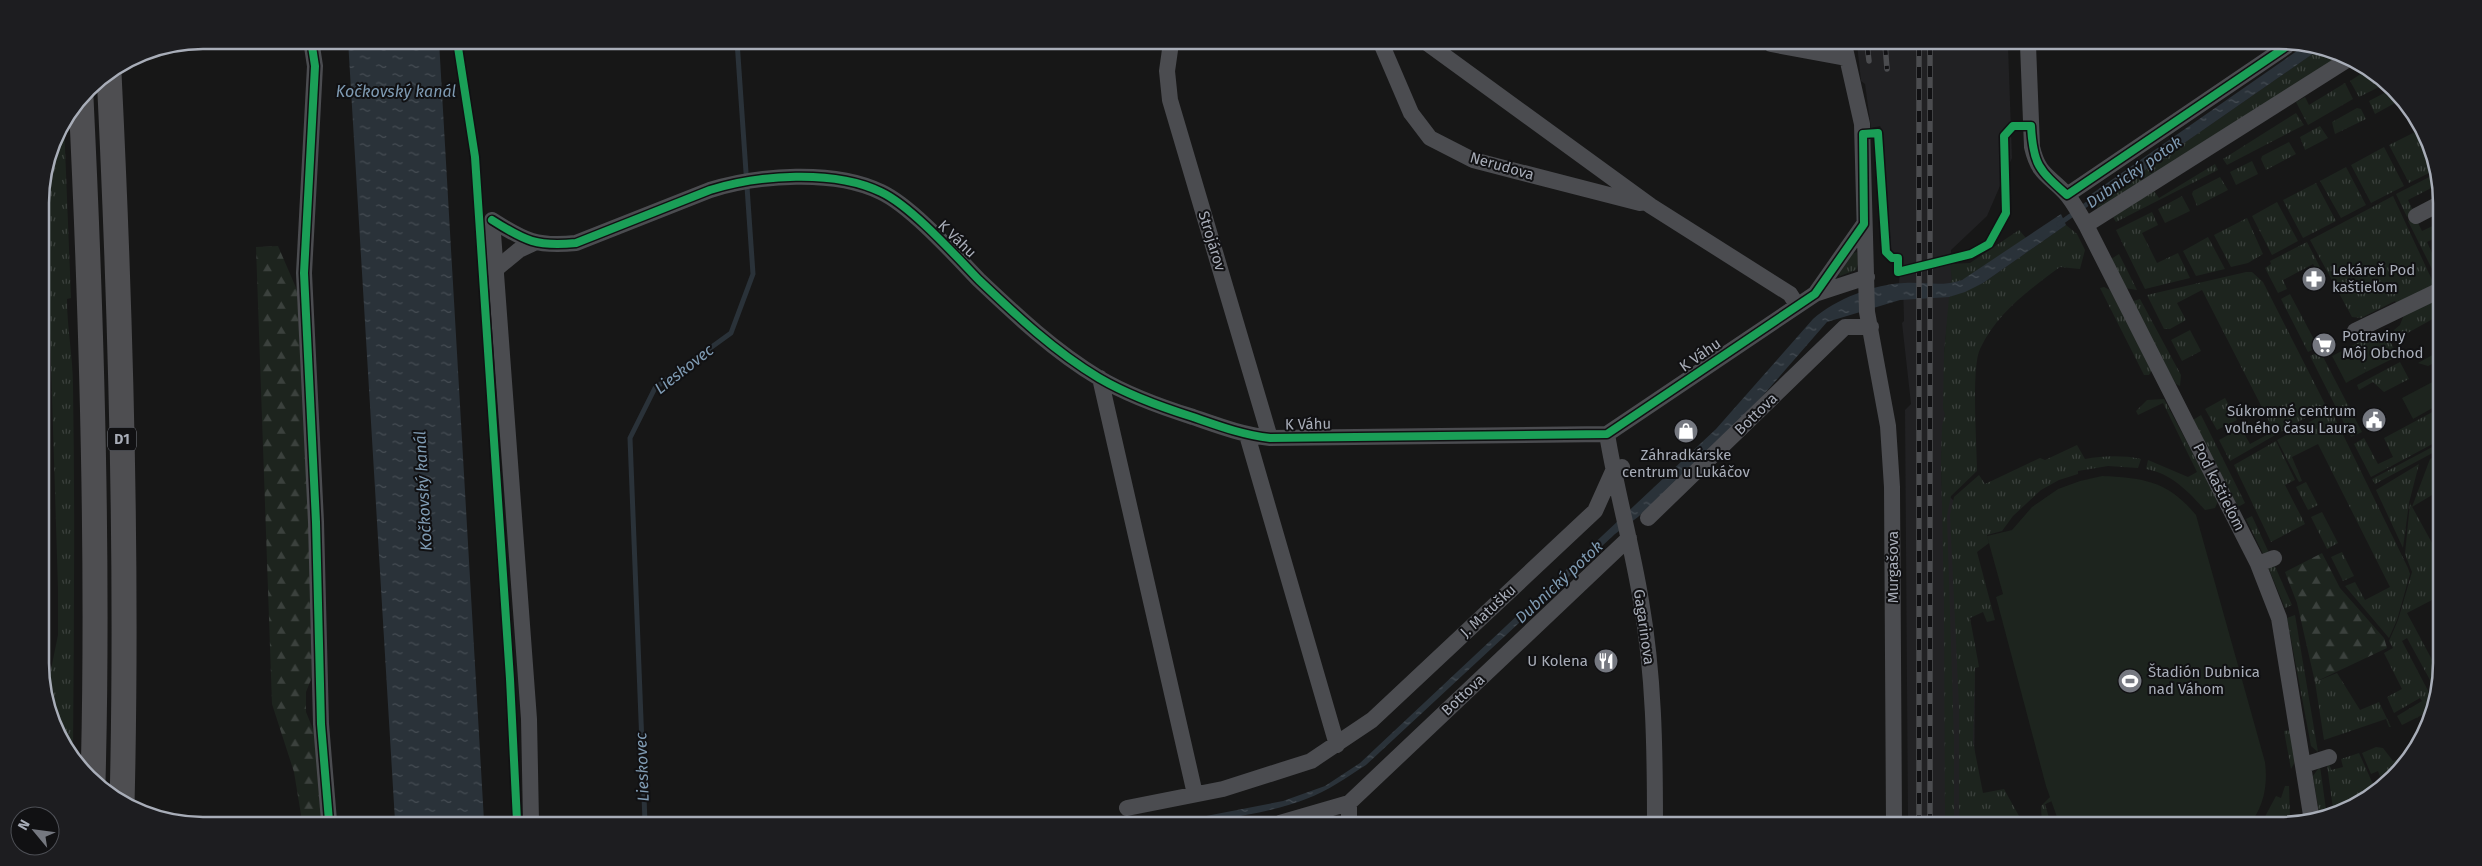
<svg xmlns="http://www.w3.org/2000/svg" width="2482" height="866" viewBox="0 0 2482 866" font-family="'Fira Sans',sans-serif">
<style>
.built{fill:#212123}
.grass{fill:url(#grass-tufts)}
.forest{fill:url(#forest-firs)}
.garden{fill:#1d241e}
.water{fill:url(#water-ripples)}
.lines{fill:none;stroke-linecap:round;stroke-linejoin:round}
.stream{stroke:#2a3239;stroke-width:5}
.minor{stroke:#4b4c50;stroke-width:16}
.highway{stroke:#4e4e51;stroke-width:25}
.rail-casing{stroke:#4b4c4f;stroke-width:5.5}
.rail{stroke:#111113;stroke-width:4;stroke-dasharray:11;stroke-linecap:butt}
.cycleway-casing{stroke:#111113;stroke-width:11}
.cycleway{stroke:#1a9f57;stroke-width:8}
.labels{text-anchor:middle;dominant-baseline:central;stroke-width:4;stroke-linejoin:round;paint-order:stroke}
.shield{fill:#111113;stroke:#7b7e86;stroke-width:1}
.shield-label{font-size:14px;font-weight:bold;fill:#a8adb8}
.street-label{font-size:15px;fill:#a8adb8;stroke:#111113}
.poi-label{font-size:15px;fill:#a8adb8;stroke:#111113;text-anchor:start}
.water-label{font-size:16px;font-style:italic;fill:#7f9bb3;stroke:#111113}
.rim{fill:none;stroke:#a8adb8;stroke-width:2.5}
</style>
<defs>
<pattern id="grass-tufts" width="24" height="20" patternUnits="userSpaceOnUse" patternTransform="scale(1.25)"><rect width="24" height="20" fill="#1d241e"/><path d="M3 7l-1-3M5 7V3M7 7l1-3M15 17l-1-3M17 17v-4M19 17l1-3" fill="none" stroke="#3b413d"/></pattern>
<pattern id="forest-firs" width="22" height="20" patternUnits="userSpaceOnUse" patternTransform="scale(1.25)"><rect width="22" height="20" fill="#1d241e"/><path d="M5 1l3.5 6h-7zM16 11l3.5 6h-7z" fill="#3b413d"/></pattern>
<pattern id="water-ripples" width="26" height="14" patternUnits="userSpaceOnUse" patternTransform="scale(1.25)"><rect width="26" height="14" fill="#2a3239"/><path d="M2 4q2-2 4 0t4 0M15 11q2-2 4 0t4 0" fill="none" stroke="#464d54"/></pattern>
</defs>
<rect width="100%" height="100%" fill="#171717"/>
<path class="built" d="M 1857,44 L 2008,45 L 2012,158 L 1987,216 L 1951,250 L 1952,279 L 1944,353 L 1945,414 L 1941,461 L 1942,489 L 1956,503 L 1975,668 L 1974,825 L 1910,825 L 1908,822 L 1905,410 L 1911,404 L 1902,323 L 1904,321 L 1903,283 L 1899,283 L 1901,254 L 1894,254 L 1889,249 L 1883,132 L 1880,126 L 1871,128 L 1865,84 L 1861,81 Z"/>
<path class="grass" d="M 2324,46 L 2342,55 L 2099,210 L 2095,205 Z
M 2370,68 L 2387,83 L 2359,97 L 2350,81 Z
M 2345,83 L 2353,99 L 2308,125 L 2296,102 L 2305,97 L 2309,105 Z
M 2388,91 L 2395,103 L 2375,114 L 2369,101 Z
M 2357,108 L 2361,109 L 2366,119 L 2335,134 L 2332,122 Z
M 2296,113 L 2304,125 L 2227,165 L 2223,159 Z
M 64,123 L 71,298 L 67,299 C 67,328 73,357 73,386 C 75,509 74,632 73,755 L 45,699 L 58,635 L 58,588 L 45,173 L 52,140 Z
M 2320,126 L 2328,138 L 2305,150 L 2300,137 Z
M 2415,132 L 2435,170 L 2409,183 L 2389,145 Z
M 2289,142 L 2296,154 L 2266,170 L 2261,159 L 2262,156 Z
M 2384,147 L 2404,186 L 2371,203 L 2351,165 Z
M 2252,161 L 2258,174 L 2236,185 L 2230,172 Z
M 2215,164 L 2218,170 L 2116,222 L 2113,217 L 2154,191 L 2159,198 Z
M 2346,167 L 2366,205 L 2341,218 L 2320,181 Z
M 2439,172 L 2439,184 L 2408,200 L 2414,213 L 2407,217 L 2396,194 Z
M 2220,177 L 2228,190 L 2197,206 L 2192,194 L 2193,191 Z
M 2316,183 L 2336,221 L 2303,238 L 2283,200 Z
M 2182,196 L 2190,211 L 2165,223 L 2158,209 Z
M 2393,196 L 2433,282 L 2430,291 L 2397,304 L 2395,301 L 2361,318 L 2352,317 L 2310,240 Z
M 2277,202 L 2298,241 L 2272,255 L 2252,216 Z
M 2152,212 L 2158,225 L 2142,233 L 2157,263 L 2178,253 L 2190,278 L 2145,289 L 2116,230 Z
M 2415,217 L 2422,231 L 2439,223 L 2439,236 L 2427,242 L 2438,266 L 2438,272 L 2432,269 L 2408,221 Z
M 2247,218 L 2263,254 L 2248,263 L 2231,267 L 2214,235 Z
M 2066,225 L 2077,234 L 2085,250 L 2080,269 L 2060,267 C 2030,289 1996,314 1980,349 C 1971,368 1977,446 1977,471 L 1951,496 L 1947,516 L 1954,740 L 1954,825 L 1945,825 L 1944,604 L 1941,461 L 1942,426 L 1945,414 L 1943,409 L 1944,353 L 1949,297 L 1983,283 Z
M 2019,230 L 2026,238 L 1970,277 L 1950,284 L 1952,279 L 1950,264 L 1970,263 Z
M 2208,237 L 2225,269 L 2196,276 L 2183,251 Z
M 2307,242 L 2322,271 L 2318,273 L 2313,264 L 2283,280 L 2287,289 L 2278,293 L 2265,268 L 2271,264 L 2270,261 Z
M 1857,252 L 1858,264 L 1856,270 L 1840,276 L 1838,272 L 1851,254 Z
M 2119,254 L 2137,290 L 2125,288 L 2111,259 Z
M 2246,272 L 2252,272 L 2263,282 L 2326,406 L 2230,461 L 2219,440 L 2241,428 L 2250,444 L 2274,431 L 2202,290 L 2177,303 L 2186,320 L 2170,329 L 2164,329 L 2147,295 Z
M 2104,287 L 2110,290 L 2152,370 L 2149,375 L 2144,375 L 2100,288 Z
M 2290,294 L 2318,347 L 2308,352 L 2281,299 Z
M 2431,298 L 2438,316 L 2404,335 L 2403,332 L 2396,335 L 2394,330 L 2400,325 L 2405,312 Z
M 2140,299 L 2181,375 L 2180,386 L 2176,384 L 2130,302 Z
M 2190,330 L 2201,351 L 2182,361 L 2171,340 Z
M 2385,332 L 2398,356 L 2366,372 L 2353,345 L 2364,340 L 2361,335 C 2371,333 2377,337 2385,332 Z
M 2320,351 L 2362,432 L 2351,437 L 2310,356 Z
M 2438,352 L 2438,361 L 2428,366 L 2418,363 Z
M 2400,362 L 2409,379 L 2384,392 L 2373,382 L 2359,390 L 2357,385 Z
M 2225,398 L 2237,420 L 2217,430 L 2205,409 Z
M 2164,399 L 2218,501 L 2215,508 L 2205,510 C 2189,492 2171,473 2146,469 L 2148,460 L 2188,477 L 2197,472 L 2163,403 L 2138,415 L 2136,411 L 2147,400 Z
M 2438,409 L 2438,441 L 2371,477 L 2354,444 L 2364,438 L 2378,464 L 2393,457 L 2384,438 Z
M 2331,410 L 2408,568 L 2410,574 L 2397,620 L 2389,638 L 2345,586 L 2355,582 L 2365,600 L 2390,587 L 2318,444 L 2292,457 L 2302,481 L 2299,482 L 2277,440 Z
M 2201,415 L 2245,503 L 2238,507 L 2193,420 Z
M 2276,441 L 2295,480 L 2285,485 L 2305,524 L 2271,542 L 2234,465 Z
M 2438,444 L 2438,450 L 2375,484 L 2372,479 Z
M 2077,445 L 2085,459 C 2103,456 2122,455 2141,459 L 2138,468 L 2108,466 L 2078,471 L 2078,474 L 2059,480 L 2041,490 L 2013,516 L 2002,531 L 1987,535 L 1989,543 L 1977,552 L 1995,620 L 1987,622 L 1983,612 L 1970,618 L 1979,667 L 1975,668 L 1973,742 L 1983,793 L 2004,789 L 2024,825 L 1959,825 L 1959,706 L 1950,515 L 1954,497 L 1979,475 L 1985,484 L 2040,458 L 2045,460 Z
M 2438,455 L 2437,492 L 2412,507 L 2430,459 Z
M 2419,464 L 2409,503 L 2403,548 L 2376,490 Z
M 2306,482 L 2318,505 L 2308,510 L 2296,487 Z
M 2410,503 L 2437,552 L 2437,608 L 2432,600 L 2407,613 L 2437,669 L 2436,691 L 2407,638 L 2402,641 L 2436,706 L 2431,717 L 2428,712 L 2402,725 L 2397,716 L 2422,701 L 2420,698 L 2394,713 L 2387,697 L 2402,689 L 2384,653 L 2393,648 L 2389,641 L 2398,620 L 2412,572 L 2405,554 Z
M 2322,512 L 2338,543 L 2327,549 L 2311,517 Z
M 2252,516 L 2270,555 L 2264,556 L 2246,519 Z
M 2342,552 L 2354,576 L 2343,581 L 2331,557 Z
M 2274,564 L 2292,605 L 2285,608 L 2268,567 Z
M 2295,615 L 2318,752 L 2311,746 L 2287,618 Z
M 2337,673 L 2360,710 L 2379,702 L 2391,727 L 2389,727 L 2386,719 L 2324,740 L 2315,682 Z
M 2291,730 L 2296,760 L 2291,769 L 2284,731 Z
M 2418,746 L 2415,754 L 2384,787 L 2378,771 L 2371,774 L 2362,753 L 2376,747 L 2383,748 L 2393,761 L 2414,753 L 2412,748 Z
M 2359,753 L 2377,793 L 2341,814 L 2334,816 L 2327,765 L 2329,763 L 2331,770 L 2343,767 L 2341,759 Z
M 2320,766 L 2327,817 L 2324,818 L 2319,812 L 2313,776 Z
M 2285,786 L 2289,786 L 2290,817 L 2283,818 L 2284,826 L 2260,826 L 2276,796 L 2281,798 Z
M 2051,796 L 2052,801 L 2045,804 L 2051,825 L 2042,825 L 2041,806 Z"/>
<path class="forest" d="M 222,40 L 291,40 L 291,46 L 223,41 Z
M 278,246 L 297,290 L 316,667 L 306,692 L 306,712 L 315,734 L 321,821 L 302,821 L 294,772 L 272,704 L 256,247 Z
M 2322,553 L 2340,588 L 2384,638 L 2387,648 L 2315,682 L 2297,603 L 2285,572 Z"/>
<path class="garden" d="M 2353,345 L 2366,372 L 2346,383 L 2332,356 Z
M 2438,379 L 2438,405 L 2413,419 L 2402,398 Z
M 2102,476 C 2144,478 2168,481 2196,515 L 2265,762 C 2268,785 2264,808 2248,826 L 2067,825 L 2065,818 L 2058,820 L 2046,786 L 1996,597 L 2003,594 L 1987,536 L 2012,530 L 2032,507 L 2058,489 L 2080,481 Z"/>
<path class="water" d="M 348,40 L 439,41 L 484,821 L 395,821 Z
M 2304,46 L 2324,46 L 2095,205 L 2090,195 Z
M 2061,214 L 2066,225 L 1983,283 L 1965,292 L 1949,297 L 1900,300 L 1827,322 L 1732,431 L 1638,517 L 1615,534 L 1366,765 C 1347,777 1328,791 1306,799 C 1271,813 1208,823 1170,823 L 1283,801 L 1325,786 L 1360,763 L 1716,429 L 1813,319 C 1836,299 1874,284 1905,283 C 1925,282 1943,287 1962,280 Z"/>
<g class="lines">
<path class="stream" d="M 2059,224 L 2097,197
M 645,822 L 630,438 L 655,388 L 731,333 L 753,274 L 737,41"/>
<path class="minor" d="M 311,40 L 315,66 L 304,273 L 316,522 L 321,724 L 329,821
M 1171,43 L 1167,71 L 1170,100 L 1270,438
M 1381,43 L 1411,113 L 1430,138 L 1473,160 L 1640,203
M 1427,43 L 1651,206 L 1790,294 L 1797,305
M 1771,44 L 1846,58
M 1844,44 L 1862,124 L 1867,312 L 1888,426 L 1892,487 L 1894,825
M 2028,45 L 2032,147 C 2039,177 2050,175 2068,196 C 2075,205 2081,216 2086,225 L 2258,564 L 2279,618 L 2312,821
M 2067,195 L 2287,46
M 2416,216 L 2439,204
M 492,220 C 525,241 537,247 576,243 L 710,190 C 758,175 834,169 881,192 C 911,206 955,255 979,280 C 1017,316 1054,351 1099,378 C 1128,395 1161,407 1193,417 C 1219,426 1243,435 1270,438 L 1607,434 L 1815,294 L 1867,277
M 492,220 L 529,719 L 531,821
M 2086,225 L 2350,58
M 496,269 L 519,250 L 534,243
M 1815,294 L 1864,224
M 2355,331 L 2438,291
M 1100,378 L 1195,794
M 1607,434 C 1616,490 1632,545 1641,601 C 1654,675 1655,749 1655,824
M 1247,435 L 1337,745
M 1648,518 L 1845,327 L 1871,327
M 2258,564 L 2274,558
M 2304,765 L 2329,757
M 1349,803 L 1349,823
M 1127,808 L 1223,789 L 1311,761 L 1372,720 L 1595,511 L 1613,471 L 1622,467
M 1280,823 L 1349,803 L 1629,538"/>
<path class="highway" d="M 109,73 C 121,317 128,561 122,805
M 81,98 C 92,325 99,554 93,782"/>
<defs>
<path id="rail" d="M 1867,44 L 1869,61
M 1885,44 L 1887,69
M 1919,45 L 1919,825
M 1930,825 L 1930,45"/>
</defs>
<use href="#rail" class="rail-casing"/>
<use href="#rail" class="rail"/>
<defs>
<path id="cycleway" d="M 311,40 L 315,66 L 304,273 L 316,522 L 321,724 L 329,821
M 457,41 L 475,157 L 510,679 L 517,821
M 492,220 C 525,241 537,247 576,243 L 710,190 C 758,175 834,169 881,192 C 911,206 955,255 979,280 C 1017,316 1054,351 1099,378 C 1128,395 1161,407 1193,417 C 1219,426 1243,435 1270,438 L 1607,434 L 1815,294 L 1864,224 L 1863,134 L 1878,133 L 1886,252 L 1892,258 L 1898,258 L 1898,272 L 1971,254 L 1989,244 L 2006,213 L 2004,136 L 2013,126 L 2031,126 C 2033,165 2039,170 2067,195 L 2287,46"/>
</defs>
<use href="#cycleway" class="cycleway-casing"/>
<use href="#cycleway" class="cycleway"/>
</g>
<defs>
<symbol id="pharmacy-disc" viewBox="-11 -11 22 22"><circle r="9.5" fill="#757880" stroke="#111113"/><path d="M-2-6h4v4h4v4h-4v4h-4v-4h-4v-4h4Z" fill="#fff"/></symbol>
<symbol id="supermarket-disc" viewBox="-11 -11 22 22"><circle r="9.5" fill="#757880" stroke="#111113"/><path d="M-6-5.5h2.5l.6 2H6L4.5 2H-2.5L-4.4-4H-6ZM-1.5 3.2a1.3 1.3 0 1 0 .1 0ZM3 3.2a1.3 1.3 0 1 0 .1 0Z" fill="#fff"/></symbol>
<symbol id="civic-disc" viewBox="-11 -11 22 22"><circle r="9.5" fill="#757880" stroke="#111113"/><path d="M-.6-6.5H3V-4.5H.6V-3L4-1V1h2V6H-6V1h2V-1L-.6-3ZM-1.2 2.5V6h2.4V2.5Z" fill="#fff"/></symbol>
<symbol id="shop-disc" viewBox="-11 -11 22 22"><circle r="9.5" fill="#757880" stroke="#111113"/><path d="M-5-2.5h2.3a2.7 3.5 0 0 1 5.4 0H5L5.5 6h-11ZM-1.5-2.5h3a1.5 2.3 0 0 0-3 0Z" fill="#fff"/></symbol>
<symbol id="restaurant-disc" viewBox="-11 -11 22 22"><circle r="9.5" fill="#757880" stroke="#111113"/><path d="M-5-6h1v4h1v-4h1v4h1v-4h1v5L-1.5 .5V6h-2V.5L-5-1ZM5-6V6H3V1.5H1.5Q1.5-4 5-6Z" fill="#fff"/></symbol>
<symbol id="stadium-disc" viewBox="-11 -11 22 22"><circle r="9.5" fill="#757880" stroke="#111113"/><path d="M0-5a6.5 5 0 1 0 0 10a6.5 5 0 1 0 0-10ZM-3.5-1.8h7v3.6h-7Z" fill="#fff"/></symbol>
</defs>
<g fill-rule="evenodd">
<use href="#pharmacy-disc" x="2300" y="265" width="28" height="28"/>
<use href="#supermarket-disc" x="2310" y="331" width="28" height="28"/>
<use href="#civic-disc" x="2360" y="406" width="28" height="28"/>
<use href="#shop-disc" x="1672" y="417" width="28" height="28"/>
<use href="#restaurant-disc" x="1592" y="647" width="28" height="28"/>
<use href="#stadium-disc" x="2116" y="667" width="28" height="28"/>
</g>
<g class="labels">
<rect class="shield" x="108" y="427.5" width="28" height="23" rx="4"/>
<g class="shield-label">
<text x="122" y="439">D1</text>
</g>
<g class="street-label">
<text transform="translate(1502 166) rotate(16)">Nerudova</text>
<text transform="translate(957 239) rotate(44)">K Váhu</text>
<text transform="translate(1212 241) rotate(73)">Strojárov</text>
<text transform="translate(1700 355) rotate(-35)">K Váhu</text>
<text transform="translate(1756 414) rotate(-44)">Bottova</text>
<text transform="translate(1308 424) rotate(-1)">K Váhu</text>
<text transform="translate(2219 487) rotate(63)">Pod kaštieľom</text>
<text transform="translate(1893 567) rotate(-90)">Murgašova</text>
<text transform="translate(1488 611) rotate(-43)">J. Matušku</text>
<text transform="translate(1644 627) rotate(82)">Gagarinova</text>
<text transform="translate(1463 695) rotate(-43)">Bottova</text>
</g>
<g class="poi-label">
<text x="2332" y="270">Lekáreň Pod<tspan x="2332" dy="17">kaštieľom</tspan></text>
<text x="2342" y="336">Potraviny<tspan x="2342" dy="17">Môj Obchod</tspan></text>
<text x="2356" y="411" text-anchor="end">Súkromné centrum<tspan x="2356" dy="17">voľného času Laura</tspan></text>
<text x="1686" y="455" text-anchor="middle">Záhradkárske<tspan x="1686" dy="17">centrum u Lukáčov</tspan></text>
<text x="1588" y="661" text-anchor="end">U Kolena</text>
<text x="2148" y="672">Štadión Dubnica<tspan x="2148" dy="17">nad Váhom</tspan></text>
</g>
<g class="water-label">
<text x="396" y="91">Kočkovský kanál</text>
<text transform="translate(2134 172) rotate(-35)">Dubnický potok</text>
<text transform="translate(684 369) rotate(-38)">Lieskovec</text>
<text transform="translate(423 491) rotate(-93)">Kočkovský kanál</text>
<text transform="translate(1559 582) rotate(-43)">Dubnický potok</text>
<text transform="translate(642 767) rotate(-92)">Lieskovec</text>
</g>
</g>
<path d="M0 0H2482V866H0ZM203 49H2279A154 154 0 0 1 2433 203V663A154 154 0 0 1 2279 817H203A154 154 0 0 1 49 663V203A154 154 0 0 1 203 49Z" fill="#1d1d20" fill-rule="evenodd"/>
<path class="rim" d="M203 49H2279A154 154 0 0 1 2433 203V663A154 154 0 0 1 2279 817H203A154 154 0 0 1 49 663V203A154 154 0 0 1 203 49Z"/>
<g transform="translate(35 831) rotate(299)"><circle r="24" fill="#111113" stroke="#4d4f55"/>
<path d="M0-4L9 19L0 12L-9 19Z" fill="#757880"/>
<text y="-8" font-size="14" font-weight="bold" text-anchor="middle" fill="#a8adb8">N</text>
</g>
</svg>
